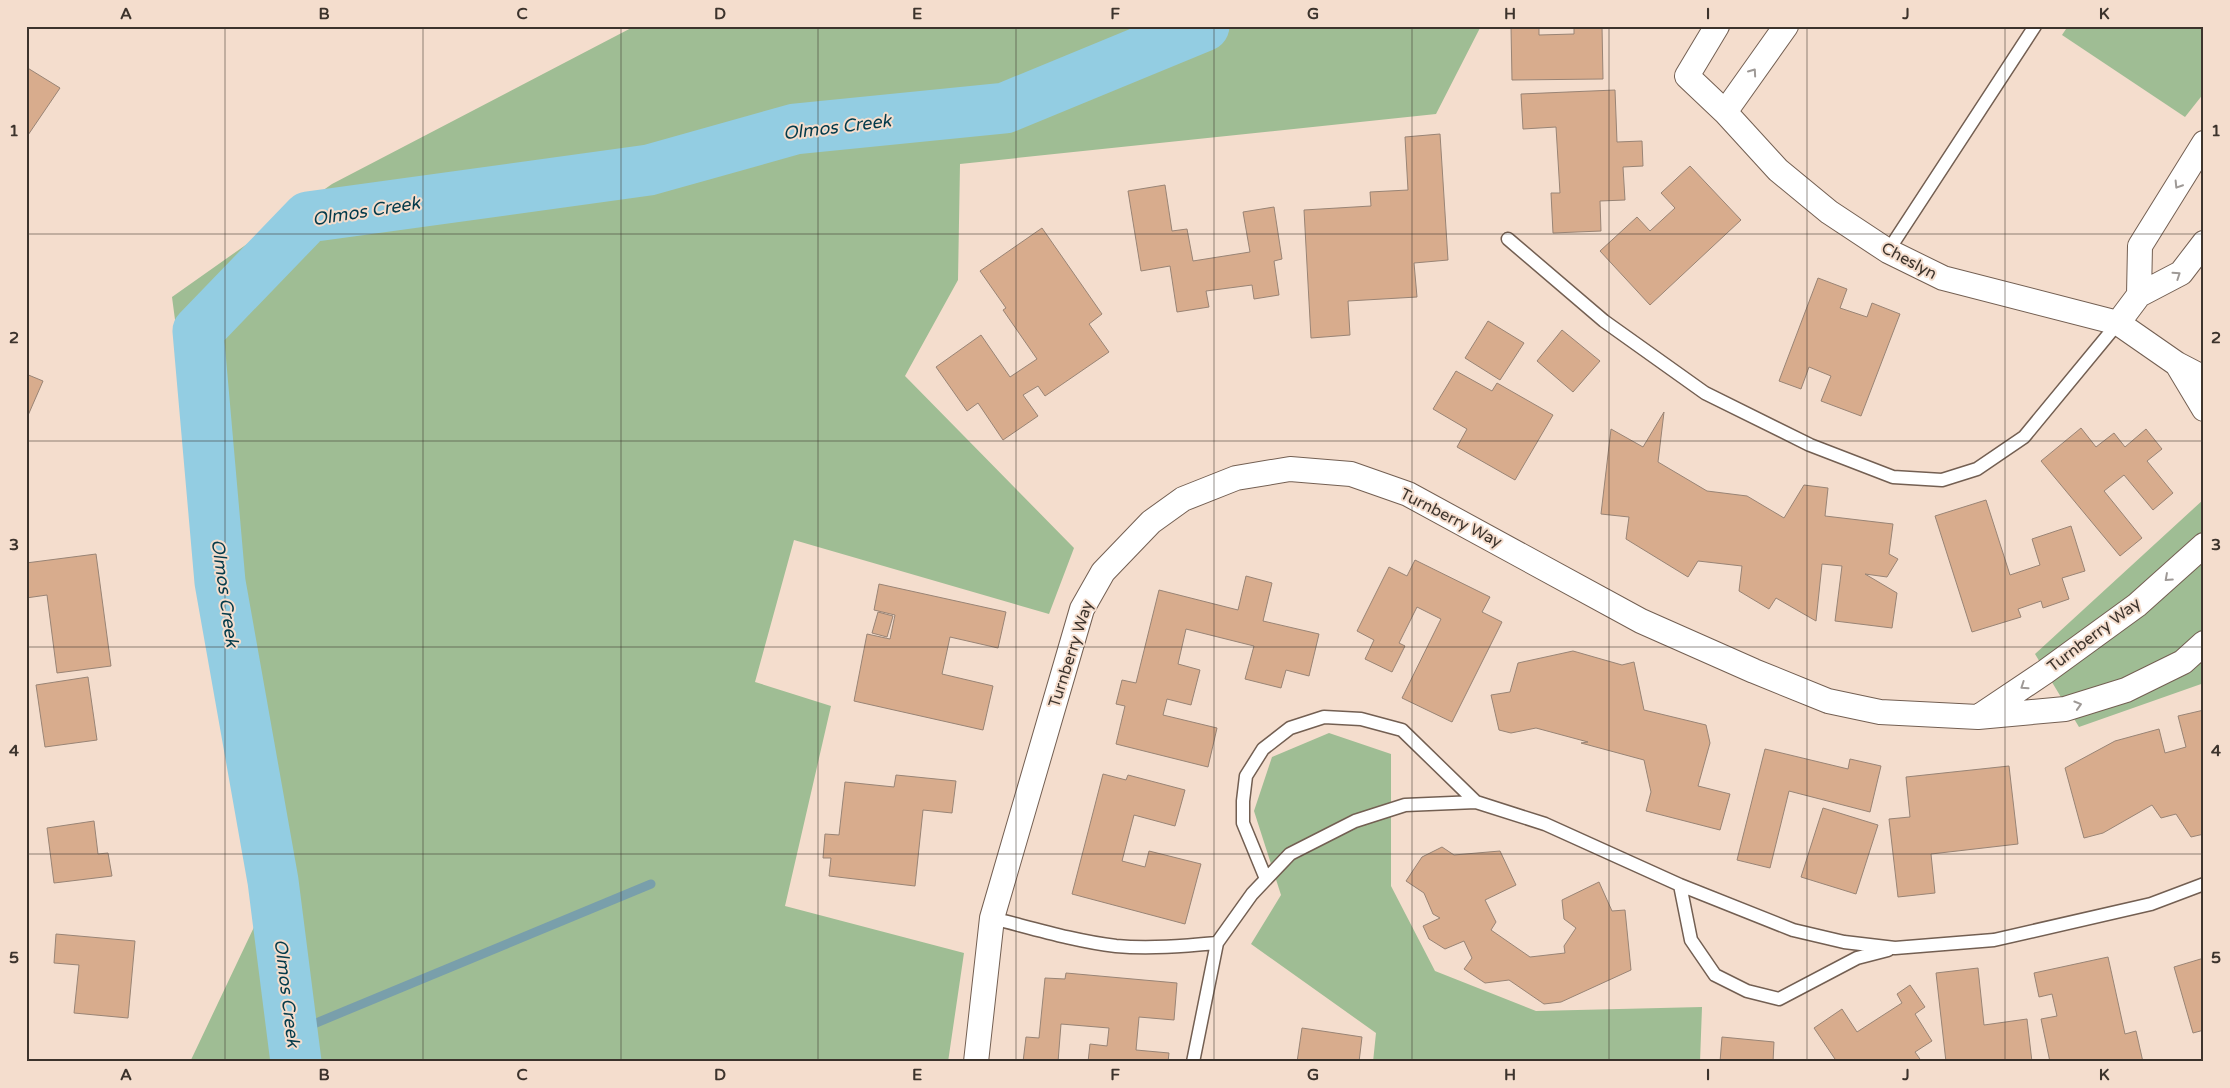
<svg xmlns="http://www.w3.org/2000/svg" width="2230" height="1088" viewBox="0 0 2230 1088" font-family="'Varela Round',sans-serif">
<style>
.green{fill:#9fbd94}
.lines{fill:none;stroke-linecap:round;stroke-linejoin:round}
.stream{stroke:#799fab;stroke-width:9}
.river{stroke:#93cde2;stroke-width:51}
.building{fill:#d8ac8d;stroke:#998475}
.lane-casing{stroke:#735f52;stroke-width:15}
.street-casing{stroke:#735f52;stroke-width:26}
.lane{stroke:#fff;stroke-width:12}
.street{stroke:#fff;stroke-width:24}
.oneway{stroke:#9e9996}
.grid{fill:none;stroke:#3c332c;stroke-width:1;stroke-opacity:0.55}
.labels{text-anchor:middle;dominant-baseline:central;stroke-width:4;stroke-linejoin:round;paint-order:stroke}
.street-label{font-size:16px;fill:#3c332c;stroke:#f4ddcd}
.water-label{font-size:18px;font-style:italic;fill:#033a4a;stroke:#f4ddcd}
.neatline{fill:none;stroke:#3c332c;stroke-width:2}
.grid-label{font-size:16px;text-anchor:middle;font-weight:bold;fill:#3c332c}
</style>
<rect width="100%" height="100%" fill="#f4ddcd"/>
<path class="green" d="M 635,26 L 1481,26 L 1436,114 L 960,164 L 958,280 L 905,376 L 1074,548 L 1049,614 L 794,540 L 755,682 L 831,706 L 785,906 L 964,953 L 948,1062 L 190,1062 L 255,925 L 172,297 L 332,184 Z
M 2068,26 L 2204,26 L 2204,93 L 2185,117 L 2062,35 Z
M 2204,499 L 2204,683 L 2079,727 L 2035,654 Z
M 1329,733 L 1391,754 L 1391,886 L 1435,971 L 1536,1011 L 1702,1007 L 1700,1062 L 1373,1062 L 1376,1033 L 1251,944 L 1281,895 L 1254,811 L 1272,757 Z"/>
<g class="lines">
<path class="stream" d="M 292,1033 L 651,884"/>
<path class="river" d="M 296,1062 L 273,881 L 220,582 L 198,331 L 308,217 L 649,170 L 795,129 L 1005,108 L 1204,26"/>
</g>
<path class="building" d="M 1574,26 L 1602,26 L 1603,79 L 1512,80 L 1511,27 L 1539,27 L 1539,35 L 1574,34 Z
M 26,67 L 60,88 L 26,138 Z
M 1615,90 L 1617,142 L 1642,141 L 1643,166 L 1623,167 L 1625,200 L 1600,201 L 1601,231 L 1553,233 L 1551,193 L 1560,193 L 1556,127 L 1523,129 L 1521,94 Z
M 1440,134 L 1448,260 L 1414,263 L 1417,297 L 1348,301 L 1350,335 L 1311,338 L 1304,210 L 1371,206 L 1370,192 L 1408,190 L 1405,137 Z
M 1690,166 L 1741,220 L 1650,305 L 1600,251 L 1637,217 L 1650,231 L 1675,208 L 1661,193 Z
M 1165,185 L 1172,231 L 1187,229 L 1193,261 L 1250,252 L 1243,212 L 1274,207 L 1282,259 L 1274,261 L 1279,295 L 1254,299 L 1252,285 L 1206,291 L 1209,307 L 1177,312 L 1170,266 L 1141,271 L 1128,191 Z
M 1042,228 L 1102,314 L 1089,324 L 1109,352 L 1045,396 L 1038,386 L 1023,395 L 1038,416 L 1003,440 L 978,403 L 967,411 L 936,367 L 981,335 L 1010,377 L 1037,359 L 1003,310 L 1006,308 L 980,271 Z
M 1818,278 L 1847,289 L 1840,308 L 1867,317 L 1872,303 L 1900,314 L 1861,416 L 1821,401 L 1831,376 L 1809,367 L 1801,389 L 1779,381 Z
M 1488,321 L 1524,343 L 1500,380 L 1465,358 Z
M 1562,330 L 1600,361 L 1573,392 L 1537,361 Z
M 1456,371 L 1492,391 L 1497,383 L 1553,415 L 1515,480 L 1457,447 L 1467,429 L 1433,409 Z
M 26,374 L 43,381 L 26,420 Z
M 1664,412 L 1658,462 L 1707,491 L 1747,496 L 1784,518 L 1804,485 L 1828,488 L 1825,516 L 1893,524 L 1889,554 L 1898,559 L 1887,577 L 1865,574 L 1897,593 L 1892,628 L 1835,621 L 1842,566 L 1822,564 L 1816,621 L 1776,598 L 1769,609 L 1739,591 L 1742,566 L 1698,561 L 1688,577 L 1626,539 L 1629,517 L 1601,514 L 1611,429 L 1643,447 Z
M 2081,428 L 2096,447 L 2114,433 L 2125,447 L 2146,429 L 2162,449 L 2147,461 L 2173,493 L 2153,510 L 2124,475 L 2104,491 L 2142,538 L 2120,556 L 2041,461 Z
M 1986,500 L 2010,575 L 2040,565 L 2032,539 L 2071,526 L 2085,571 L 2062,578 L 2069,599 L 2043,608 L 2041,601 L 2018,609 L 2021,617 L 1972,632 L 1935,516 Z
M 96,554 L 111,666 L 57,673 L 47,595 L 26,598 L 26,563 Z
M 1415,560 L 1490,597 L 1482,612 L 1502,622 L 1452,722 L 1402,698 L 1441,619 L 1417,607 L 1399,643 L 1405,646 L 1392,672 L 1365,659 L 1374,640 L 1357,631 L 1389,567 L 1407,576 Z
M 1246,576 L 1272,583 L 1263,621 L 1319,634 L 1309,676 L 1286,670 L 1281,688 L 1245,679 L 1254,646 L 1186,629 L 1178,664 L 1200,670 L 1191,705 L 1167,699 L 1163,715 L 1217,728 L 1208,767 L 1116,744 L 1125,706 L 1116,704 L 1122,680 L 1136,683 L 1159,590 L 1238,610 Z
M 879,584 L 1006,612 L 998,648 L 950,637 L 942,674 L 993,686 L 983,730 L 854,701 L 867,634 L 890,639 L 895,615 L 874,610 Z
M 878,612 L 893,616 L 887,637 L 872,633 Z
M 1573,651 L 1622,665 L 1634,662 L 1644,710 L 1706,725 L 1710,743 L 1698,786 L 1730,794 L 1720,830 L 1646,811 L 1651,792 L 1644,760 L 1581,743 L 1588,742 L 1536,728 L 1511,733 L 1499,730 L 1491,695 L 1510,692 L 1518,663 Z
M 88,677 L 97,740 L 45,747 L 36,685 Z
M 2204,710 L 2204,834 L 2191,837 L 2176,814 L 2161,818 L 2152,805 L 2103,833 L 2084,838 L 2065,768 L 2115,741 L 2159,729 L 2165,753 L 2186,747 L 2178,716 Z
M 1765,749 L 1848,769 L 1850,759 L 1881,766 L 1870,812 L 1789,791 L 1770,868 L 1737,860 Z
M 2009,766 L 2018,844 L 1931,854 L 1935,893 L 1898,897 L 1889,819 L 1910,817 L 1906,777 Z
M 1103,774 L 1126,780 L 1128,775 L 1185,790 L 1175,826 L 1134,815 L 1122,861 L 1145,867 L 1149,851 L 1201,864 L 1185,924 L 1072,894 Z
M 896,775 L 956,781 L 952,813 L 923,810 L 915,886 L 829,876 L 831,858 L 823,858 L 825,834 L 839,835 L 845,782 L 894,787 Z
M 1823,808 L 1878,825 L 1856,894 L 1801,877 Z
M 94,821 L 98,854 L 108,853 L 112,876 L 54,883 L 47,828 Z
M 1442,847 L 1454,855 L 1500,851 L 1516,885 L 1485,900 L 1496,922 L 1491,930 L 1530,957 L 1565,953 L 1564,946 L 1576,928 L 1564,919 L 1562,900 L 1599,882 L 1612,911 L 1625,910 L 1631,970 L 1561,1002 L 1544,1004 L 1509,980 L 1485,983 L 1464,969 L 1472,958 L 1464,941 L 1445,949 L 1429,939 L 1423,926 L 1440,918 L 1433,914 L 1424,893 L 1406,881 L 1422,857 Z
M 56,934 L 135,941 L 128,1018 L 74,1013 L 79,965 L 54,963 Z
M 2108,957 L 2125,1034 L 2136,1031 L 2143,1062 L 2050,1062 L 2041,1019 L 2057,1016 L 2052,994 L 2039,997 L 2034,973 Z
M 2204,958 L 2204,1030 L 2193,1033 L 2174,967 Z
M 1978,968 L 1984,1025 L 2027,1019 L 2032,1062 L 1946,1062 L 1936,973 Z
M 1066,973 L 1177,983 L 1174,1020 L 1139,1017 L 1136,1050 L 1169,1053 L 1168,1062 L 1088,1062 L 1090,1044 L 1107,1046 L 1109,1028 L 1061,1024 L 1058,1062 L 1023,1062 L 1026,1037 L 1039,1038 L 1045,978 L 1065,979 Z
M 1910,985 L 1925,1007 L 1915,1014 L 1932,1041 L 1915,1052 L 1922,1062 L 1837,1062 L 1814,1028 L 1842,1009 L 1857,1032 L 1902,1003 L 1897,994 Z
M 1302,1028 L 1362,1037 L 1359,1062 L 1297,1062 Z
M 1722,1037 L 1774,1042 L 1773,1062 L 1720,1062 Z"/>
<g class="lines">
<defs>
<path id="lane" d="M 1508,239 L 1604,321 L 1705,393 L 1810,445 L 1893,477 L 1942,480 L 1977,469 L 2024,437 L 2118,323
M 1888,251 L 2035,26
M 1266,879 L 1243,823 L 1243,801 L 1246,776 L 1263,749 L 1290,728 L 1324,717 L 1361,719 L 1402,730 L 1476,802
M 1680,885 L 1691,940 L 1715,975 L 1747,991 L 1779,999 L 1857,958 L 1888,950
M 992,918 C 1032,928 1074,941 1116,946 C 1149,949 1184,946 1217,943
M 1193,1062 L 1217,943 L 1252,894 L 1290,854 L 1355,821 L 1405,805 L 1476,802 L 1545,824 L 1680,885 L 1793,930 L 1844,942 L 1895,948 L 1994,940 L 2151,904 L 2204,884"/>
<path id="street" d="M 1717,26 L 1687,76 L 1725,112 L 1778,170 L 1829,212 L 1888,251 L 1943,278 L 2118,323 L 2177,364 L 2204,378
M 1725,112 L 1786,26
M 2139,295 L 2140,246 L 2204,143
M 2118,323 L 2139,295 L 2181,273 L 2204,243
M 2177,364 L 2204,409
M 1981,715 L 2045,672 L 2137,605 L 2204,545
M 976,1062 L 992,918 L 1082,609 L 1103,572 L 1151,522 L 1183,499 L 1236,478 L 1290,469 L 1351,474 L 1408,494 L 1641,621 L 1754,671 L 1828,701 L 1880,712 L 1978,717 L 2065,709 L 2126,690 L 2183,662 L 2204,643"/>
</defs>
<use href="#lane" class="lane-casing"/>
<use href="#street" class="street-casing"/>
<use href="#lane" class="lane"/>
<use href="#street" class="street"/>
</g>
<defs><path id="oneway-chevron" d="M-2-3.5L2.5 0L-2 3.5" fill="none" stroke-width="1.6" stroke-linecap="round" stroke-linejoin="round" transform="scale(1.25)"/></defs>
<g class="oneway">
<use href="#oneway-chevron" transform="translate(1753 72) rotate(-55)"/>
<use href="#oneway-chevron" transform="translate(2178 185) rotate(122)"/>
<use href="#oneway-chevron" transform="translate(2177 275) rotate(-34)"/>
<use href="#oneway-chevron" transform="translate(2168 578) rotate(138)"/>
<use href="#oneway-chevron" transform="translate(2024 686) rotate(146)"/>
<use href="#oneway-chevron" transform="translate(2078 705) rotate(-17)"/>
</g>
<path class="grid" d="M 225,26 L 225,1062M 423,26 L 423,1062M 621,26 L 621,1062M 818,26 L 818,1062M 1016,26 L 1016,1062M 1214,26 L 1214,1062M 1412,26 L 1412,1062M 1609,26 L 1609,1062M 1807,26 L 1807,1062M 2005,26 L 2005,1062M 26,234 L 2204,234M 26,441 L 2204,441M 26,647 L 2204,647M 26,854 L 2204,854"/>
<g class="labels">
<g class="street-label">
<text transform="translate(1909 261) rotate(28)">Cheslyn</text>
<text transform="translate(1451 518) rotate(27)">Turnberry Way</text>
<text transform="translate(2094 635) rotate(-37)">Turnberry Way</text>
<text transform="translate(1071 654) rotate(-72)">Turnberry Way</text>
</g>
<g class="water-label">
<text transform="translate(837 127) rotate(-7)">Olmos Creek</text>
<text transform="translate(366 211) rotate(-9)">Olmos Creek</text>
<text transform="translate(225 593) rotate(82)">Olmos Creek</text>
<text transform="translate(287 993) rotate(83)">Olmos Creek</text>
</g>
</g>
<rect width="2230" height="1088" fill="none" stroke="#f4ddcd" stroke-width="55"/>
<rect x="28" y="28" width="2174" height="1032" class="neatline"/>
<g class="grid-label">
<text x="126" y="19">A</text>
<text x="324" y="19">B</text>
<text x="522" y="19">C</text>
<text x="720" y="19">D</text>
<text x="917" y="19">E</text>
<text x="1115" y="19">F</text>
<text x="1313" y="19">G</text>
<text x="1510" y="19">H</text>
<text x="1708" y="19">I</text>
<text x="1906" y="19">J</text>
<text x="2104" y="19">K</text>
<text x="14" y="136">1</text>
<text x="2216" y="136">1</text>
<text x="14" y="343">2</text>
<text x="2216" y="343">2</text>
<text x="14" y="550">3</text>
<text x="2216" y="550">3</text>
<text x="14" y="756">4</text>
<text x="2216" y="756">4</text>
<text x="14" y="963">5</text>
<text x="2216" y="963">5</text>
<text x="126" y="1080">A</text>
<text x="324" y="1080">B</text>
<text x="522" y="1080">C</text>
<text x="720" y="1080">D</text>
<text x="917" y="1080">E</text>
<text x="1115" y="1080">F</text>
<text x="1313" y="1080">G</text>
<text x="1510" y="1080">H</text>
<text x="1708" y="1080">I</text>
<text x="1906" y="1080">J</text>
<text x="2104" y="1080">K</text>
</g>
</svg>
